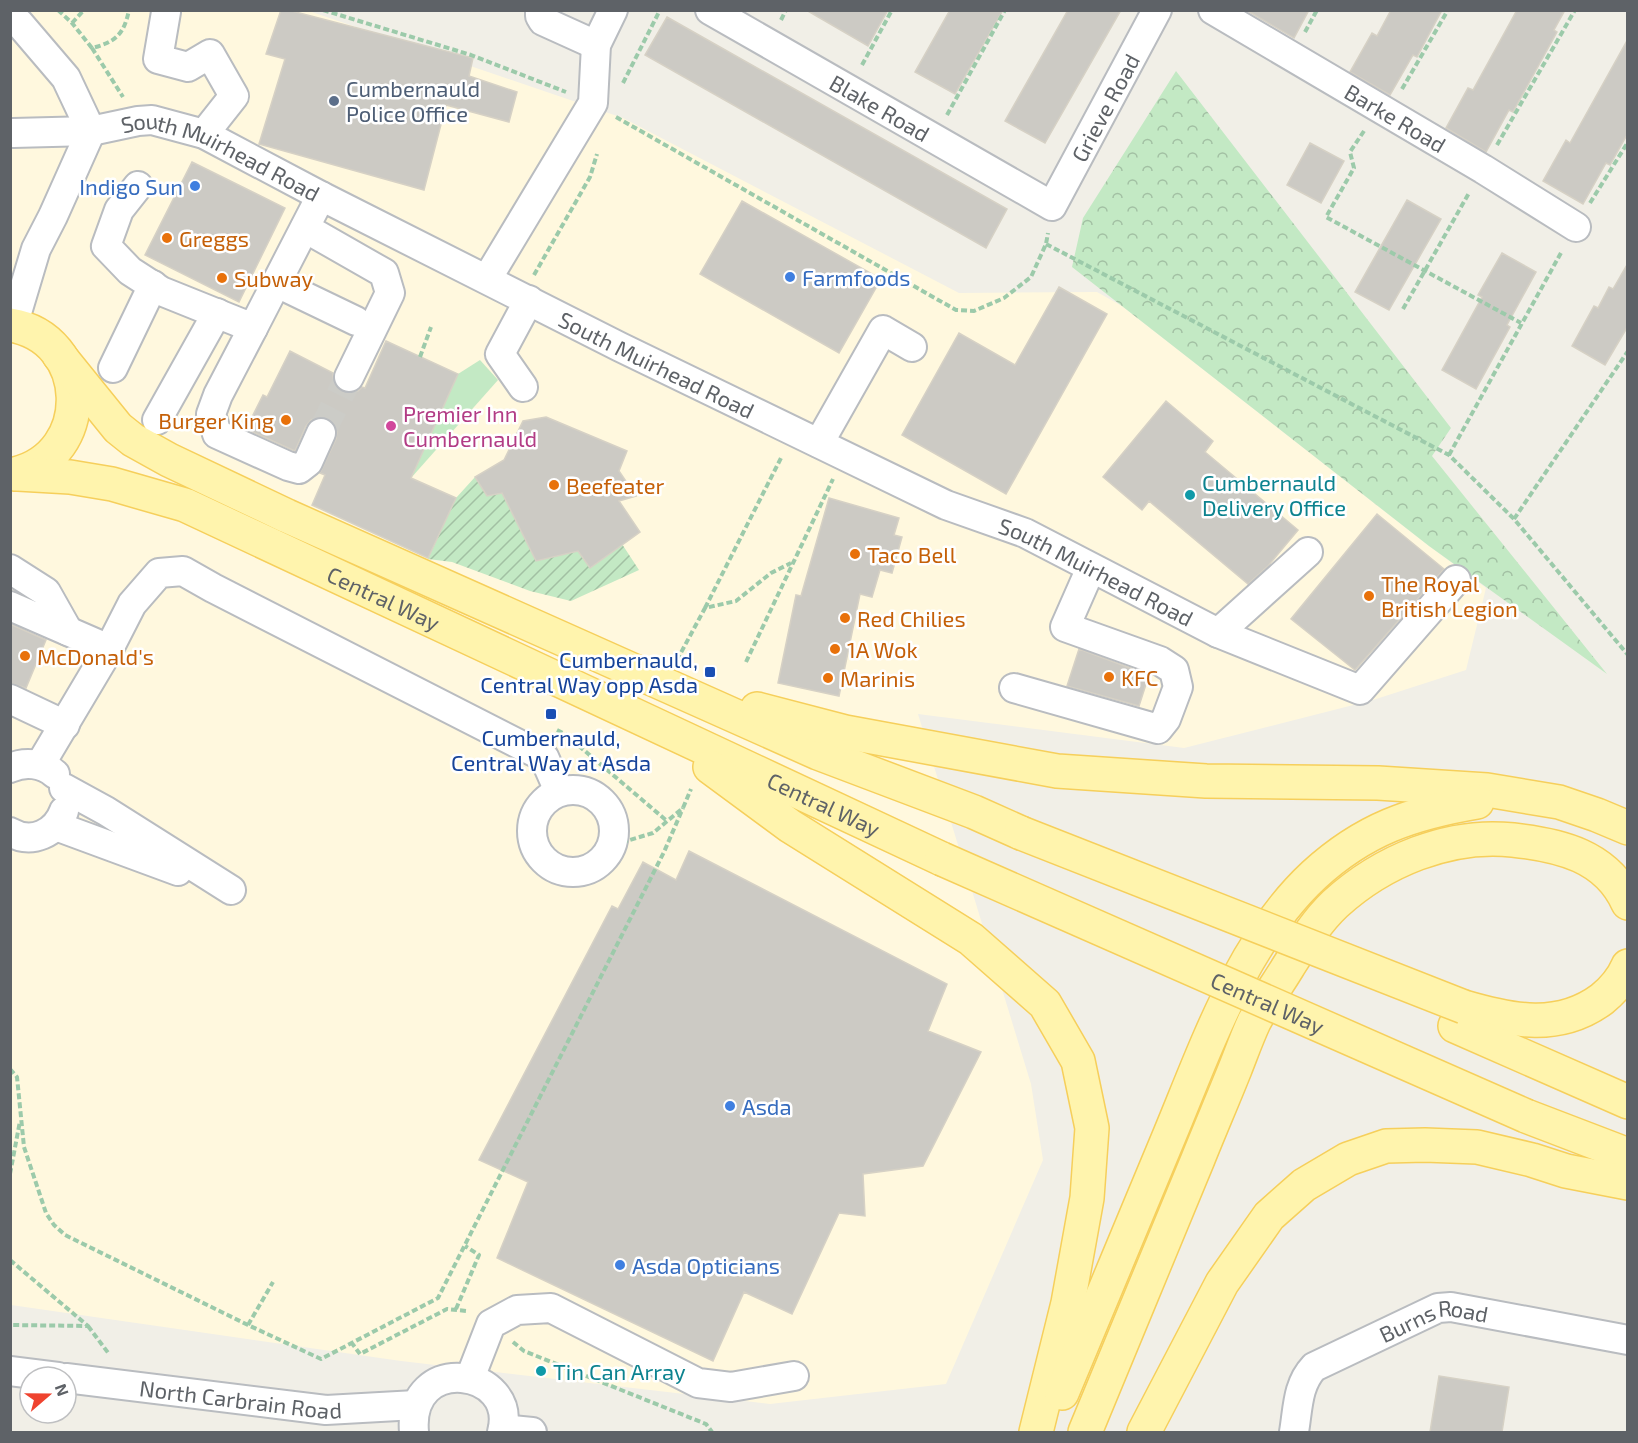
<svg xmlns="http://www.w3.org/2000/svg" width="1638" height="1443" viewBox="0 0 1638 1443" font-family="'Exo 2',sans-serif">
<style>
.commercial{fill:#fff8de}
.grass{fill:#c3e9c4}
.forest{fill:url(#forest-crowns)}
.garden{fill:url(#garden-furrows)}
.building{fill:#cccac4;stroke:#d6d1c5;stroke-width:1.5}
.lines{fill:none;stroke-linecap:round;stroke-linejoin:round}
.minor-tunnel{stroke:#ccccc7;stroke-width:28;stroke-dasharray:28 14;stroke-linecap:butt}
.minor-casing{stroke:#b9bcc0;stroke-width:32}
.major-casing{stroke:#f6cf5b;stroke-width:36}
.path{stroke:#9ccaaa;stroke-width:4;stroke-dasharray:6 3;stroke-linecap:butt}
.minor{stroke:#fff;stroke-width:28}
.major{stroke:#fff4ad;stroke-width:33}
.major-bridge-casing{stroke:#f6cf5b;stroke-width:36;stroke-linecap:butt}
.major-bridge{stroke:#fff4ad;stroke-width:33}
.service-dot{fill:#5c6f8a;stroke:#fff;stroke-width:2}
.shop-dot{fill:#3f7fe0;stroke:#fff;stroke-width:2}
.food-dot{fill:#e8710a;stroke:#fff;stroke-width:2}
.hotel-dot{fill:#d1479c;stroke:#fff;stroke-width:2}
.culture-dot{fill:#0f9aa8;stroke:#fff;stroke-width:2}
.transit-dot{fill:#1a4fb4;stroke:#fff;stroke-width:2}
.labels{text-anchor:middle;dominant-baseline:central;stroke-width:5;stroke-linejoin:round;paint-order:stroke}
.service-label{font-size:22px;fill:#4e5e75;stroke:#fff;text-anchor:start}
.street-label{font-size:22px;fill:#5e6267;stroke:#fff}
.shop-label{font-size:22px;fill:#366cbe;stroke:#fff;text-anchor:start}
.food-label{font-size:22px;fill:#c56008;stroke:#fff;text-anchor:start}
.hotel-label{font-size:22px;fill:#b23c85;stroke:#fff;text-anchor:start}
.culture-label{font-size:22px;fill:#0d838f;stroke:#fff;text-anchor:start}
.transit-label{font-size:22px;fill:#164399;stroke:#fff;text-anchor:end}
</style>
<defs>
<pattern id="forest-crowns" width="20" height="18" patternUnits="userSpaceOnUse" patternTransform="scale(1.5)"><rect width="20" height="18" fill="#c3e9c4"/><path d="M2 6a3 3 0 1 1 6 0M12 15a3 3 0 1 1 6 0" fill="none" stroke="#a2c0a3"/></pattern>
<pattern id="garden-furrows" width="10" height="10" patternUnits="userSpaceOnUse" patternTransform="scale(1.5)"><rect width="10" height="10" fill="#c3e9c4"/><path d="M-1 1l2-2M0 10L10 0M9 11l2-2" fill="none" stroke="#a2c0a3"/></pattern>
</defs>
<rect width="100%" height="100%" fill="#f1efe7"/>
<path class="commercial" d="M 11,11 L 309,11 L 623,118 L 959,293 L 1097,292 L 1122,306 L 1429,546 L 1486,588 L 1466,670 L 1373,700 L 1184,748 L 918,714 L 1031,1084 L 1043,1160 L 946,1384 L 770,1404 L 401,1361 L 11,1305 Z"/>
<path class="grass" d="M 480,360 L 498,380 L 411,478 L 458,374 Z"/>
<path class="forest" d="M 1176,71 L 1451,428 L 1432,456 L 1607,674 L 1429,546 L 1072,267 L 1083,218 Z"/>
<path class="garden" d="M 475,477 L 487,496 L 502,493 L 536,561 L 578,551 L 590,568 L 622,544 L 639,570 L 571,601 L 530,591 L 452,562 L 428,559 L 456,498 Z"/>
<path class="building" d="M 281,10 L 288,10 L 473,58 L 469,76 L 517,92 L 509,122 L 446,105 L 424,190 L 259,144 L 285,59 L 266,54 Z
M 806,10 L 888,10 L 868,46 Z
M 950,10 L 1003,10 L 955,94 L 915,72 Z
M 1068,10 L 1121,10 L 1045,143 L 1005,121 Z
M 1246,10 L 1309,10 L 1294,38 Z
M 1391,10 L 1442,10 L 1417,57 L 1413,55 L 1390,95 L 1350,72 L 1372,33 L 1377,36 Z
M 1517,10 L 1565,10 L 1554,30 L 1557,32 L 1513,112 L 1509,110 L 1486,152 L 1446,128 L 1468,88 L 1473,90 Z
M 667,17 L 1007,209 L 986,248 L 645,55 Z
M 1628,39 L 1628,133 L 1610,165 L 1606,163 L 1583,204 L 1543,181 L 1566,140 L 1570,143 Z
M 1310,143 L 1344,161 L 1321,203 L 1287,185 Z
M 192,162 L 285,208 L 239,302 L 145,255 Z
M 1407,200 L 1441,219 L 1389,310 L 1355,292 Z
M 742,201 L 881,279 L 839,353 L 700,274 Z
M 1502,253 L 1536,272 L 1507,325 L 1510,327 L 1476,389 L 1442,370 L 1482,297 L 1478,295 Z
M 1628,263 L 1628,326 L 1605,365 L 1572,346 L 1594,306 L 1598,308 L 1609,287 L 1613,289 Z
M 1059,287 L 1107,314 L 1006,494 L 902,435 L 959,333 L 1015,365 Z
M 386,341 L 458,374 L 411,478 L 456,498 L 428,558 L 312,505 L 325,475 L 320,473 L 336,439 L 337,431 L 334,423 L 328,418 L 319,417 L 311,420 L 306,426 L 295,451 L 246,429 L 263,395 L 267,397 L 290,351 L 333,373 L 333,379 L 336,387 L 342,392 L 351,393 L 358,391 L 362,387 L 365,388 Z
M 1166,401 L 1213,441 L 1205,452 L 1298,530 L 1268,566 L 1248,584 L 1149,501 L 1142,510 L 1103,477 Z
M 546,417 L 627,451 L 619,471 L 636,496 L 619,501 L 640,532 L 590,568 L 578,551 L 536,561 L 502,493 L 487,496 L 475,477 L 504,460 L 523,421 Z
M 829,498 L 899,518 L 894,535 L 902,537 L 892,573 L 880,570 L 872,597 L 860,594 L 839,696 L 778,683 L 796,595 L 801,596 Z
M 1377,514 L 1444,569 L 1355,670 L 1291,619 Z
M 10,624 L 46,640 L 26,688 L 10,683 Z
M 1079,649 L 1149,675 L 1139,706 L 1067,686 Z
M 689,851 L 947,984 L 928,1031 L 981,1052 L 923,1166 L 863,1174 L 865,1216 L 839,1213 L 792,1314 L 744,1292 L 713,1361 L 497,1258 L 528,1182 L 479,1160 L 612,906 L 618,909 L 643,862 L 676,880 Z
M 1439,1376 L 1509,1387 L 1502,1432 L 1430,1432 Z"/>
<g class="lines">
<path class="minor-tunnel" d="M 321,433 L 349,377"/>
<defs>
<g id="minor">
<path d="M 540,10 L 540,16 L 543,21 L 596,45"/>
<path id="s1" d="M 710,10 L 1052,206 L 1157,10"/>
<path id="s2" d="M 1213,10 L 1483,169 L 1576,227"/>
<path d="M 166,12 L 158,59 L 188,67 L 210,54 L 234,96 L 204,134"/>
<path d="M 10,18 L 19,23 L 66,78 L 91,131 L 53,216 L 36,249 L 13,326"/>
<path id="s3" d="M 13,133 L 91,131 L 138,121 L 152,120 L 204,134 L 321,196 L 620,347 L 946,505 L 1025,533 L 1218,633 L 1360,690 L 1456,580"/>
<path d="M 138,186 L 119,210 L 106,246 L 130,271 L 161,291 L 253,328 L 321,196"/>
<path d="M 305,228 L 384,273 L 390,293 L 349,377"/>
<path d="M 487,279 L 593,103 L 596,45 L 613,10"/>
<path d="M 277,283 L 356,321"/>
<path d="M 253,328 L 218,395 L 211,414 L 217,434 L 288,466 L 299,469 L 308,462 L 321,433"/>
<path d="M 113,368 L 153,285"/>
<path d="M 523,387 L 500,354 L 529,300"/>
<path d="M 157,420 L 217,313"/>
<path d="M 819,443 L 883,330 L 912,347"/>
<path d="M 10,569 L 46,592 L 68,631"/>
<path d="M 10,606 L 109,649"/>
<path d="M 1218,633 L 1308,552"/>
<path d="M 1014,688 L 1158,729 L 1166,719 L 1178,687 L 1174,670 L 1160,661 L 1065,627 L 1091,568"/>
<path d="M 10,699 L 65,725"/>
<path d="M 40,765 L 109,649 L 132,604 L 159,573 L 183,571 L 213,588 L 544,757 L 559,791"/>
<path d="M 10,768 C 25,761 43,763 55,774"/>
<path d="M 64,788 L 106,811 L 231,890"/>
<circle cx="573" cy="831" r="41"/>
<path d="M 56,826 L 178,871"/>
<path d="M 10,832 C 32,845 56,833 64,811"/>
<path d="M 10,1371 L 58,1377"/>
<path id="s4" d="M 66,1378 L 326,1410 L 416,1405"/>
<path d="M 470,1378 L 491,1324 L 517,1310 L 551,1308 L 698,1383 L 731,1387 L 794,1376"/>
<path d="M 503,1429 L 532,1432"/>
<path d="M 414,1432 C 407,1352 519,1368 502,1432"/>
<path id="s5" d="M 1294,1432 C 1298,1409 1297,1385 1314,1367 L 1438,1308 L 1451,1307 L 1628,1340"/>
</g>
<g id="major">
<path d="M 10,325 C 92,338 95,455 15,474"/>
<path d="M 59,355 L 118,428 L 133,440 L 169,460 L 287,516 L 818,753 L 974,812 L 1021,833"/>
<path id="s6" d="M 18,474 L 70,477 L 112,484 L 185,505 L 942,859"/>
<path d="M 757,709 L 845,732 L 1057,771 L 1206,781 L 1378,783 L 1487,790 L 1559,802 L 1597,815 L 1628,828"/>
<path d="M 710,767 L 790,826 L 971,939 L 1045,1004 L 1078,1061 L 1092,1128 L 1087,1198 L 1068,1303 L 1036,1432"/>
<path d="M 1464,1007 C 1512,1021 1559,1031 1602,999 C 1613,990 1622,980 1628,966"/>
<path d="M 1455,1026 L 1628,1102"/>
<path d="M 1526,1116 L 1628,1155"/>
<path d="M 1062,1393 C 1098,1307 1134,1220 1170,1134 C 1207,1045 1242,942 1314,875 C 1364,829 1412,813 1477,802"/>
<path d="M 1085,1432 C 1123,1341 1160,1250 1198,1159 C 1210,1129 1223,1099 1235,1069 C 1241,1054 1247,1037 1254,1022 C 1264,1003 1277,985 1288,967 C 1302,945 1316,922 1335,904 C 1382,861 1449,833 1513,840 C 1560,845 1607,856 1628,903"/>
<path d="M 1144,1432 L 1222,1283 L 1269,1216 L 1304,1185 L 1348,1159 L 1386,1146 L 1425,1145 L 1477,1147 L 1532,1160 L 1566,1171 L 1628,1183"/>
</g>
</defs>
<use href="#minor" class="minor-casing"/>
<use href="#major" class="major-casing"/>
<path class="path" d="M 58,10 L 72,23 L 92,48 C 116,42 124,34 129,10
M 323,10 L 471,55 L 566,92
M 781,20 L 786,10
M 72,23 L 84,10
M 1305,32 L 1317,10
M 92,48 L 123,97
M 862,65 L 892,10
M 623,83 L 660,10
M 1402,89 L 1448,10
M 947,115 L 1005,10
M 616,117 L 956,310 L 974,311 L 1004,298 L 1031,277 L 1046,244 L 1048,233
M 1364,131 L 1350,152 L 1354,168 L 1326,217 L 1521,323
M 1497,145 L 1575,10
M 1590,203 L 1628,142
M 1046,244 L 1449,455 L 1514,519 L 1628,655
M 534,275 L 590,177 L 597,154
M 1403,309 L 1469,193
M 420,357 L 431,327
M 1449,455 L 1562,251
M 1514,519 L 1628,351
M 705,608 L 782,456
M 677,660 L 705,608 L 736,601 L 771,573 L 791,563
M 746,662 L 833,479
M 557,730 L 565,734 L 667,821
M 613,845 L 653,833 L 683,808 L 691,789
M 10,1069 L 17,1077 L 24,1147 L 46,1213 L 54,1225 L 65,1235 L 248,1325 L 321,1359 L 438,1298 L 664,852 L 683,808
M 10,1174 L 20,1121
M 10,1260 L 88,1326 L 10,1325
M 456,1309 L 479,1255 L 465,1246
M 248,1325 L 273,1282
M 88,1326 L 109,1354
M 351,1342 L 360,1354 L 447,1309 L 467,1311
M 513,1342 L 524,1351 L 706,1424 L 712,1432"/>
<use href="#minor" class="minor"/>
<use href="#major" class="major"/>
<defs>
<g id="major-bridge">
<path d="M 1021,833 L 1464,1007"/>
<path id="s7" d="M 942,859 L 1526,1116"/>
</g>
</defs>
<use href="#major-bridge" class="major-bridge-casing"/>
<use href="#major-bridge" class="major-bridge"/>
</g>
<circle class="service-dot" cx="334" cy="101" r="6"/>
<g class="shop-dot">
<circle cx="195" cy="186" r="6"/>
<circle cx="790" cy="277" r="6"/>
<circle cx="730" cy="1106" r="6"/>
<circle cx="620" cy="1265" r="6"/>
</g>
<g class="food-dot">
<circle cx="167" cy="238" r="6"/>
<circle cx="222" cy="278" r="6"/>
<circle cx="286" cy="420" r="6"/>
<circle cx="554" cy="485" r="6"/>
<circle cx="855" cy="554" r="6"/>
<circle cx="1369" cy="596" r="6"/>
<circle cx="845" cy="618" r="6"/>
<circle cx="835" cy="649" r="6"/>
<circle cx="25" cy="656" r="6"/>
<circle cx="1109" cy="677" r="6"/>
<circle cx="828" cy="678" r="6"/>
</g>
<circle class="hotel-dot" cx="391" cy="426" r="6"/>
<g class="culture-dot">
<circle cx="1190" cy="495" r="6"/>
<circle cx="541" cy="1371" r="6"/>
</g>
<g class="transit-dot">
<rect x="704" y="666" width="12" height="12" rx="3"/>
<rect x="545" y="708" width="12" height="12" rx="3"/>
</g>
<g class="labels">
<g class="service-label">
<text x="346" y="88">Cumbernauld<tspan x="346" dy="25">Police Office</tspan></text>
</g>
<g class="street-label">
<text stroke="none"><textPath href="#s1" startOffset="506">Grieve Road</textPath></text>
<text stroke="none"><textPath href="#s1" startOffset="196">Blake Road</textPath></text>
<text stroke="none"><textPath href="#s2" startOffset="212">Barke Road</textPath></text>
<text stroke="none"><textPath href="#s3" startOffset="216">South Muirhead Road</textPath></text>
<text stroke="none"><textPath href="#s3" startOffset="702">South Muirhead Road</textPath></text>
<text stroke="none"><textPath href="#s3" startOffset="1188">South Muirhead Road</textPath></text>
<text stroke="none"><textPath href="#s6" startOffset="390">Central Way</textPath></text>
<text stroke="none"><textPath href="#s6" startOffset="876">Central Way</textPath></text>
<text stroke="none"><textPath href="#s7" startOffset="356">Central Way</textPath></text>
<text stroke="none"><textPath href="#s5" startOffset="200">Burns Road</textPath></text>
<text stroke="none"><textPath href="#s4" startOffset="176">North Carbrain Road</textPath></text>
</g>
<g class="shop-label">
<text x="183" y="186" text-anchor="end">Indigo Sun</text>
<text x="802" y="277">Farmfoods</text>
<text x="742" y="1106">Asda</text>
<text x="632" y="1265">Asda Opticians</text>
</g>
<g class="food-label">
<text x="179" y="238">Greggs</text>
<text x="234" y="278">Subway</text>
<text x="274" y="420" text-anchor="end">Burger King</text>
<text x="566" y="485">Beefeater</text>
<text x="867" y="554">Taco Bell</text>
<text x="1381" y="583">The Royal<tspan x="1381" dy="25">British Legion</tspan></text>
<text x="857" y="618">Red Chilies</text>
<text x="847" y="649">1A Wok</text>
<text x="37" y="656">McDonald's</text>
<text x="1121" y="677">KFC</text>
<text x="840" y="678">Marinis</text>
</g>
<g class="hotel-label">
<text x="403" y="413">Premier Inn<tspan x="403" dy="25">Cumbernauld</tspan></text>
</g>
<g class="culture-label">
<text x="1202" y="482">Cumbernauld<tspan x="1202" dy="25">Delivery Office</tspan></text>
<text x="553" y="1371">Tin Can Array</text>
</g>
<g class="transit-label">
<text x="698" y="659">Cumbernauld,<tspan x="698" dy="25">Central Way opp Asda</tspan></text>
<text x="551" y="737" text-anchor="middle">Cumbernauld,<tspan x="551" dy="25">Central Way at Asda</tspan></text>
</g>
</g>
<rect width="1638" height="1443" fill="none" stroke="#5e6267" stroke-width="24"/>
<g transform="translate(48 1395) rotate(70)"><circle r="28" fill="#ffffff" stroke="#bfc0c2" stroke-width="1.5"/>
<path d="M0-4.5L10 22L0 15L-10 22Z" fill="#ef432f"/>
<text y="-9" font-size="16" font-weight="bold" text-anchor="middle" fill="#5e6267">N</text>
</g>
</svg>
